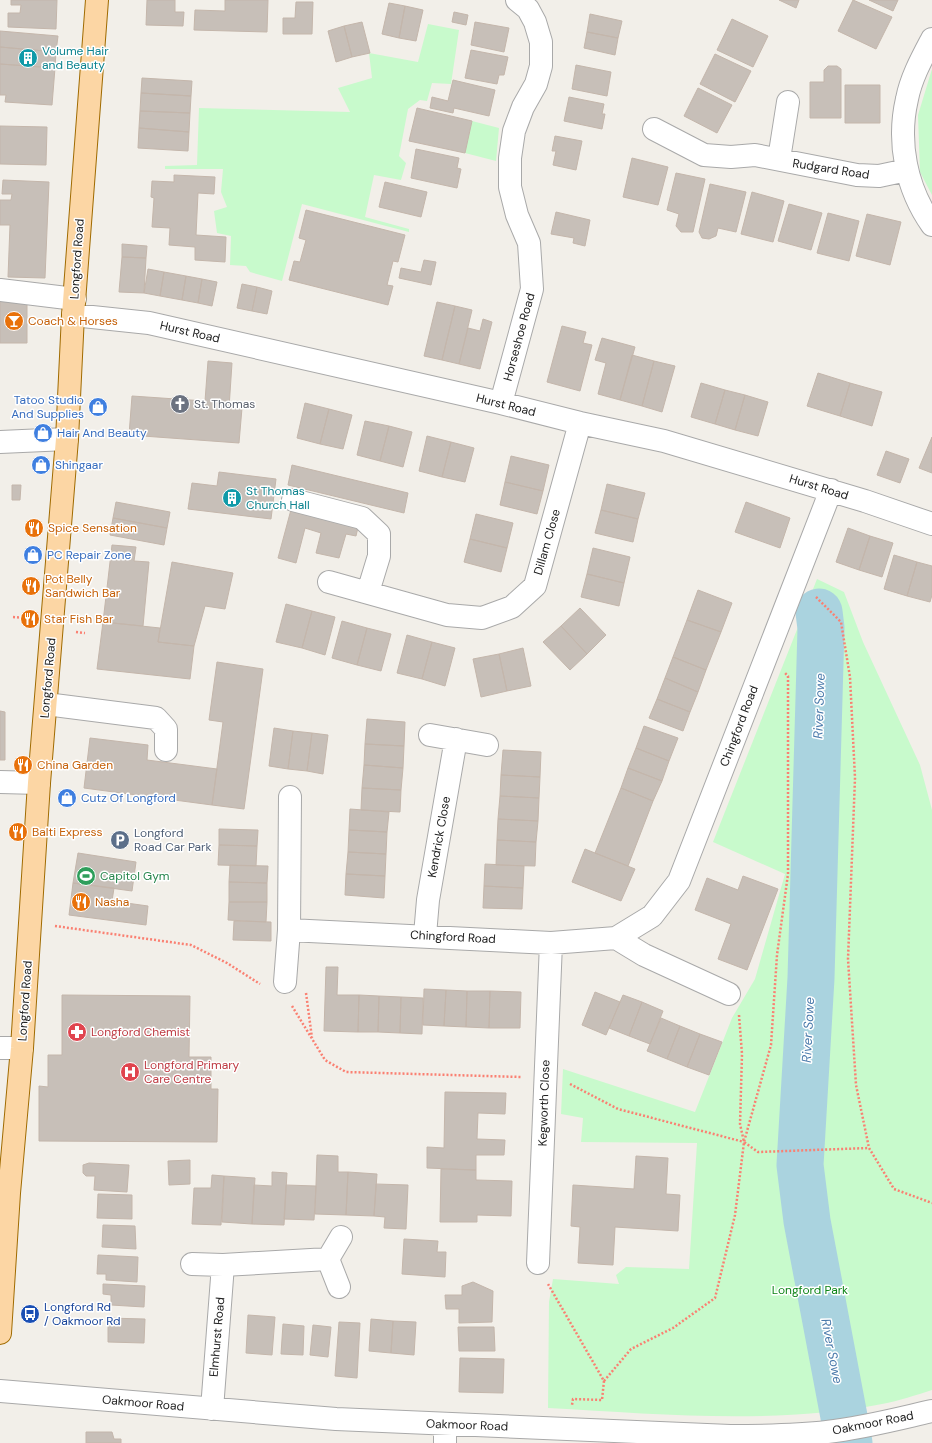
<svg xmlns="http://www.w3.org/2000/svg" width="932" height="1443" viewBox="0 0 932 1443" font-family="'DM Sans',sans-serif">
<style>
.park{fill:#c8facc}
.lines{fill:none;stroke-linecap:round;stroke-linejoin:round}
.river{stroke:#aad3df;stroke-width:47}
.building{fill:#c7bfb8;stroke:#c4b6ab}
.minor-casing{stroke:#a9a9a9;stroke-width:24}
.major-casing{stroke:#a06b00;stroke-width:24}
.path{stroke:#fa8072;stroke-width:2.5;stroke-dasharray:2 2;stroke-linecap:butt}
.minor{stroke:#fff;stroke-width:22}
.major{stroke:#fcd6a4;stroke-width:22}
.labels{text-anchor:middle;dominant-baseline:central;stroke-width:3;stroke-linejoin:round;paint-order:stroke}
.culture-label{font-size:12px;fill:#0d838f;stroke:#fff;text-anchor:start}
.street-label{font-size:12px;fill:#222;stroke:#fff}
.food-label{font-size:12px;fill:#c56008;stroke:#fff;text-anchor:start}
.shop-label{font-size:12px;fill:#366cbe;stroke:#fff;text-anchor:start}
.worship-label{font-size:12px;fill:#5b616d;stroke:#fff;text-anchor:start}
.service-label{font-size:12px;fill:#4e5e75;stroke:#fff;text-anchor:start}
.leisure-label{font-size:12px;fill:#27864d;stroke:#fff;text-anchor:start}
.health-label{font-size:12px;fill:#be3a42;stroke:#fff;text-anchor:start}
.park-label{font-size:12px;fill:#0c8416;stroke:#fff}
.transit-label{font-size:12px;fill:#164399;stroke:#fff;text-anchor:start}
.water-label{font-size:13px;font-style:italic;fill:#4a7aab;stroke:#fff}
</style>
<rect width="100%" height="100%" fill="#f2efe9"/>
<path class="park" d="M 428,24 L 459,30 L 451,84 L 432,83 L 427,101 L 420,100 L 408,109 L 399,156 L 406,163 L 401,180 L 374,175 L 365,217 L 409,229 L 409,232 L 302,204 L 282,281 L 250,272 L 246,266 L 230,265 L 231,236 L 217,233 L 214,211 L 227,207 L 221,192 L 223,169 L 165,169 L 165,166 L 197,165 L 199,108 L 350,112 L 338,88 L 372,78 L 369,53 L 418,62 Z
M 932,69 L 932,195 L 920,172 L 918,115 Z
M 472,121 L 499,128 L 496,161 L 465,153 Z
M 817,579 L 844,592 L 863,642 L 920,765 L 932,810 L 932,1390 C 916,1395 899,1401 882,1404 C 772,1425 659,1414 548,1408 L 549,1302 L 553,1279 L 619,1284 L 616,1275 L 626,1267 L 689,1269 L 697,1143 L 581,1142 L 583,1118 L 561,1114 L 563,1069 L 695,1112 L 732,1018 L 755,979 L 785,874 L 713,842 Z"/>
<g class="lines">
<path class="river" d="M 819,612 L 821,628 L 811,978 L 800,1165 L 807,1221 L 849,1443"/>
</g>
<path class="building" d="M 11,0 L 57,0 L 56,29 L 8,27 L 8,13 L 20,13 L 21,5 L 11,5 Z
M 147,0 L 175,0 L 175,12 L 184,12 L 183,26 L 146,25 Z
M 225,0 L 268,0 L 267,32 L 194,30 L 195,10 L 225,11 Z
M 779,0 L 799,0 L 796,8 Z
M 853,0 L 892,17 L 876,49 L 838,31 Z
M 869,0 L 898,0 L 893,11 Z
M 296,2 L 313,2 L 312,34 L 283,34 L 283,18 L 295,18 Z
M 389,3 L 405,6 L 399,38 L 382,34 Z
M 405,6 L 423,10 L 416,41 L 399,38 Z
M 454,12 L 468,15 L 466,25 L 452,22 Z
M 590,14 L 622,21 L 618,38 L 587,32 Z
M 732,19 L 768,36 L 753,67 L 717,50 Z
M 362,22 L 370,53 L 352,57 L 344,26 Z
M 475,22 L 509,28 L 504,52 L 471,45 Z
M 344,26 L 352,57 L 336,62 L 328,31 Z
M 0,31 L 58,36 L 56,52 L 0,47 Z
M 587,32 L 618,38 L 615,55 L 584,48 Z
M 0,47 L 56,52 L 55,68 L 0,64 Z
M 471,50 L 508,57 L 504,75 L 499,75 L 497,84 L 465,78 Z
M 715,54 L 751,71 L 735,102 L 700,84 Z
M 0,64 L 55,68 L 52,105 L 5,102 L 6,95 L 0,95 Z
M 576,65 L 611,72 L 607,96 L 572,89 Z
M 828,66 L 837,66 L 841,69 L 841,118 L 810,118 L 810,82 L 824,82 L 824,70 Z
M 142,78 L 192,81 L 191,96 L 141,93 Z
M 453,80 L 495,90 L 489,116 L 454,108 L 453,113 L 430,108 L 432,97 L 448,101 Z
M 845,85 L 880,85 L 880,123 L 845,123 Z
M 698,88 L 732,105 L 717,133 L 684,116 Z
M 141,93 L 191,96 L 190,113 L 140,111 Z
M 569,97 L 604,104 L 602,114 L 605,114 L 602,129 L 564,121 Z
M 417,108 L 472,121 L 465,153 L 409,141 Z
M 140,111 L 190,113 L 189,132 L 139,128 Z
M 0,126 L 47,127 L 46,165 L 0,164 Z
M 139,128 L 189,132 L 188,151 L 138,148 Z
M 555,136 L 582,141 L 576,170 L 553,165 L 556,151 L 552,151 Z
M 416,149 L 459,158 L 457,168 L 461,169 L 457,188 L 411,178 Z
M 632,158 L 668,167 L 658,205 L 623,197 Z
M 676,173 L 705,179 L 693,232 L 681,232 L 676,226 L 679,214 L 667,210 Z
M 174,175 L 215,177 L 214,194 L 198,193 L 196,235 L 226,237 L 225,262 L 195,260 L 195,247 L 169,245 L 170,228 L 152,227 L 154,198 L 151,197 L 152,181 L 174,182 Z
M 3,180 L 49,182 L 45,278 L 8,277 L 10,225 L 0,225 L 0,200 L 11,200 L 12,194 L 2,194 Z
M 385,182 L 427,192 L 421,217 L 379,207 Z
M 710,184 L 746,192 L 736,232 L 718,228 L 716,236 L 709,239 L 702,238 L 699,232 Z
M 752,192 L 784,201 L 773,242 L 741,234 Z
M 789,204 L 822,213 L 811,250 L 778,241 Z
M 306,210 L 405,235 L 398,262 L 393,261 L 387,285 L 393,286 L 388,305 L 289,280 L 294,261 L 300,262 L 306,240 L 299,238 Z
M 556,212 L 590,220 L 585,246 L 573,243 L 574,238 L 551,234 Z
M 828,213 L 859,221 L 849,261 L 817,253 Z
M 867,214 L 901,222 L 890,265 L 856,256 Z
M 122,244 L 147,246 L 146,258 L 122,257 Z
M 122,257 L 146,258 L 144,293 L 119,292 Z
M 424,260 L 436,262 L 431,285 L 399,278 L 401,268 L 421,272 Z
M 148,269 L 164,272 L 160,296 L 144,293 Z
M 164,272 L 186,276 L 182,300 L 160,296 Z
M 186,276 L 202,279 L 198,303 L 182,300 Z
M 202,279 L 217,282 L 212,306 L 198,303 Z
M 242,284 L 257,287 L 252,311 L 237,308 Z
M 257,287 L 272,291 L 267,314 L 252,311 Z
M 0,299 L 27,299 L 27,343 L 0,343 Z
M 437,302 L 455,306 L 442,360 L 424,356 Z
M 455,306 L 472,310 L 459,364 L 442,360 Z
M 483,319 L 492,322 L 480,369 L 459,364 L 468,328 L 480,331 Z
M 562,326 L 586,332 L 583,343 L 592,345 L 580,391 L 547,382 Z
M 602,338 L 635,347 L 620,400 L 598,394 L 606,363 L 595,360 Z
M 632,355 L 654,361 L 642,406 L 620,400 Z
M 208,361 L 232,363 L 229,408 L 242,408 L 239,443 L 129,435 L 132,396 L 205,401 Z
M 654,361 L 675,366 L 662,412 L 642,406 Z
M 818,373 L 850,383 L 840,416 L 807,406 Z
M 701,383 L 725,390 L 715,424 L 691,417 Z
M 850,383 L 882,392 L 872,426 L 840,416 Z
M 725,390 L 745,395 L 735,430 L 715,424 Z
M 745,395 L 768,402 L 758,436 L 735,430 Z
M 305,403 L 329,409 L 320,444 L 297,438 Z
M 329,409 L 352,415 L 343,449 L 320,444 Z
M 365,421 L 389,426 L 380,461 L 357,455 Z
M 389,426 L 412,432 L 403,467 L 380,461 Z
M 427,436 L 451,442 L 442,477 L 419,471 Z
M 932,437 L 932,473 L 919,468 Z
M 451,442 L 474,448 L 465,482 L 442,477 Z
M 886,451 L 909,459 L 900,483 L 877,475 Z
M 511,456 L 549,465 L 543,491 L 505,482 Z
M 292,465 L 408,493 L 404,513 L 288,485 Z
M 219,472 L 276,479 L 271,519 L 188,509 L 192,483 L 217,486 Z
M 505,482 L 543,491 L 537,514 L 500,505 Z
M 607,484 L 645,493 L 638,519 L 601,510 Z
M 12,485 L 21,485 L 20,500 L 12,500 Z
M 116,502 L 170,512 L 167,528 L 113,518 Z
M 746,502 L 790,518 L 780,548 L 735,532 Z
M 292,506 L 359,523 L 356,536 L 346,534 L 339,558 L 316,553 L 321,533 L 305,528 L 296,563 L 278,558 Z
M 601,510 L 638,519 L 633,542 L 595,533 Z
M 476,514 L 513,523 L 507,548 L 470,539 Z
M 113,518 L 167,528 L 164,545 L 110,535 Z
M 848,528 L 870,536 L 859,570 L 836,562 Z
M 870,536 L 893,543 L 882,577 L 859,570 Z
M 470,539 L 507,548 L 501,572 L 464,562 Z
M 112,545 L 136,547 L 134,561 L 149,562 L 143,626 L 103,622 Z
M 593,548 L 630,557 L 624,583 L 587,574 Z
M 894,555 L 917,562 L 907,596 L 884,589 Z
M 172,562 L 233,573 L 225,609 L 205,606 L 194,646 L 158,642 Z
M 917,562 L 932,566 L 932,595 L 930,602 L 907,596 Z
M 587,574 L 624,583 L 619,606 L 581,597 Z
M 698,590 L 732,603 L 721,632 L 687,620 Z
M 286,604 L 312,611 L 302,648 L 276,642 Z
M 580,608 L 606,635 L 587,654 L 561,626 Z
M 312,611 L 335,617 L 325,655 L 302,648 Z
M 687,620 L 721,632 L 706,670 L 673,657 Z
M 342,621 L 367,628 L 357,665 L 332,658 Z
M 103,622 L 160,628 L 158,642 L 194,646 L 190,679 L 97,669 Z
M 561,626 L 587,654 L 570,670 L 543,642 Z
M 367,628 L 391,634 L 381,671 L 357,665 Z
M 407,635 L 432,642 L 422,679 L 397,673 Z
M 432,642 L 455,648 L 445,686 L 422,679 Z
M 523,648 L 531,686 L 507,691 L 499,654 Z
M 499,654 L 507,691 L 481,697 L 473,659 Z
M 673,657 L 706,670 L 698,692 L 665,678 Z
M 217,662 L 263,669 L 244,809 L 212,805 L 223,722 L 209,720 Z
M 665,678 L 698,692 L 690,712 L 657,699 Z
M 657,699 L 690,712 L 683,731 L 649,718 Z
M 0,711 L 5,712 L 5,760 L 0,760 Z
M 367,719 L 405,722 L 404,746 L 365,744 Z
M 644,726 L 678,738 L 669,761 L 636,748 Z
M 274,728 L 293,731 L 288,769 L 269,766 Z
M 293,731 L 312,733 L 307,771 L 288,769 Z
M 312,733 L 328,735 L 323,774 L 307,771 Z
M 90,738 L 148,745 L 147,760 L 217,769 L 212,805 L 84,788 Z
M 365,744 L 404,746 L 403,768 L 364,765 Z
M 636,748 L 669,761 L 662,781 L 628,768 Z
M 503,750 L 541,752 L 540,777 L 501,775 Z
M 364,765 L 403,768 L 401,790 L 362,788 Z
M 628,768 L 662,781 L 653,801 L 621,788 Z
M 501,775 L 540,777 L 539,798 L 500,796 Z
M 362,788 L 401,790 L 400,812 L 361,810 Z
M 621,788 L 653,801 L 628,866 L 595,853 Z
M 500,796 L 539,798 L 538,821 L 498,819 Z
M 350,809 L 389,812 L 387,832 L 349,830 Z
M 498,819 L 538,821 L 536,842 L 497,840 Z
M 219,829 L 258,830 L 257,846 L 219,845 Z
M 349,830 L 387,832 L 386,854 L 348,852 Z
M 497,840 L 536,842 L 535,866 L 496,865 Z
M 219,845 L 257,846 L 256,866 L 218,865 Z
M 585,849 L 635,869 L 621,901 L 572,882 Z
M 348,852 L 386,854 L 385,876 L 346,874 Z
M 78,853 L 136,862 L 132,891 L 73,883 Z
M 485,864 L 524,866 L 523,888 L 484,886 Z
M 230,865 L 268,866 L 267,883 L 229,882 Z
M 346,874 L 385,876 L 384,898 L 345,895 Z
M 743,876 L 778,889 L 747,970 L 718,959 L 731,924 L 695,910 L 707,878 L 738,890 Z
M 229,882 L 267,883 L 267,902 L 229,902 Z
M 73,883 L 114,888 L 112,901 L 148,906 L 146,925 L 69,915 Z
M 484,886 L 523,888 L 522,909 L 483,908 Z
M 229,902 L 267,902 L 266,922 L 228,920 Z
M 234,921 L 271,922 L 271,941 L 233,940 Z
M 326,967 L 338,967 L 337,995 L 359,995 L 358,1032 L 324,1031 Z
M 424,989 L 446,990 L 444,1026 L 423,1025 Z
M 446,990 L 467,991 L 466,1027 L 444,1026 Z
M 467,991 L 490,991 L 489,1028 L 466,1027 Z
M 490,991 L 521,992 L 520,1028 L 489,1028 Z
M 595,992 L 620,1002 L 606,1035 L 582,1025 Z
M 62,995 L 190,996 L 189,1057 L 211,1057 L 211,1089 L 218,1089 L 217,1142 L 39,1141 L 39,1086 L 48,1087 L 48,1055 L 62,1055 Z
M 359,995 L 379,996 L 378,1032 L 358,1032 Z
M 623,995 L 642,1002 L 629,1036 L 609,1028 Z
M 379,996 L 401,997 L 400,1033 L 378,1032 Z
M 401,997 L 423,998 L 422,1034 L 400,1033 Z
M 642,1002 L 663,1011 L 650,1044 L 629,1036 Z
M 661,1018 L 680,1026 L 667,1059 L 647,1051 Z
M 680,1026 L 700,1034 L 687,1067 L 667,1059 Z
M 700,1034 L 722,1042 L 709,1075 L 687,1067 Z
M 445,1092 L 506,1093 L 505,1114 L 478,1113 L 477,1139 L 505,1140 L 504,1155 L 476,1155 L 476,1170 L 427,1168 L 427,1147 L 444,1148 Z
M 317,1155 L 338,1156 L 338,1172 L 348,1172 L 346,1215 L 315,1214 Z
M 636,1156 L 668,1158 L 666,1194 L 680,1195 L 678,1231 L 615,1227 L 613,1265 L 578,1263 L 580,1227 L 571,1226 L 573,1185 L 634,1189 Z
M 190,1160 L 190,1184 L 169,1185 L 168,1161 Z
M 89,1163 L 129,1165 L 127,1192 L 94,1190 L 95,1176 L 86,1176 L 83,1173 L 83,1165 Z
M 441,1169 L 476,1170 L 476,1180 L 512,1181 L 511,1216 L 477,1215 L 477,1222 L 440,1222 Z
M 272,1172 L 287,1173 L 284,1225 L 252,1224 L 254,1185 L 272,1186 Z
M 348,1172 L 377,1174 L 374,1216 L 346,1215 Z
M 212,1175 L 224,1176 L 221,1225 L 192,1224 L 194,1188 L 211,1188 Z
M 224,1176 L 255,1178 L 252,1224 L 222,1222 Z
M 376,1184 L 408,1185 L 406,1229 L 384,1228 L 385,1217 L 374,1216 Z
M 286,1185 L 316,1186 L 314,1220 L 284,1219 Z
M 98,1194 L 132,1195 L 132,1219 L 97,1218 Z
M 103,1225 L 135,1226 L 136,1249 L 102,1247 Z
M 404,1239 L 438,1241 L 437,1252 L 446,1252 L 445,1277 L 402,1274 Z
M 98,1255 L 138,1257 L 137,1282 L 106,1280 L 106,1274 L 97,1274 Z
M 473,1282 L 493,1291 L 492,1322 L 459,1323 L 459,1309 L 446,1309 L 445,1295 L 462,1295 L 462,1286 Z
M 103,1284 L 145,1286 L 144,1307 L 111,1305 L 111,1295 L 103,1294 Z
M 248,1315 L 275,1317 L 272,1355 L 246,1353 Z
M 108,1318 L 145,1319 L 144,1343 L 108,1342 Z
M 371,1319 L 393,1321 L 391,1353 L 369,1351 Z
M 393,1321 L 416,1322 L 414,1355 L 391,1353 Z
M 339,1322 L 360,1323 L 357,1378 L 335,1376 Z
M 283,1324 L 304,1326 L 303,1355 L 281,1354 Z
M 313,1325 L 331,1327 L 328,1357 L 310,1355 Z
M 458,1327 L 494,1327 L 495,1351 L 459,1351 Z
M 460,1358 L 504,1359 L 503,1393 L 459,1392 Z
M 86,1432 L 112,1432 L 114,1439 L 121,1439 L 121,1443 L 86,1443 Z"/>
<g class="lines">
<defs>
<path id="minor" d="M 932,39 C 922,58 911,78 907,99 C 897,142 906,188 932,225
M 654,129 L 704,155 L 731,157 L 755,155 L 857,175 L 879,176 L 907,170
M 779,159 L 788,102
M 0,290 L 75,299
M 73,315 L 149,323 L 501,403 L 580,423 L 664,441 L 865,501 L 932,524
M 501,403 L 532,289 L 529,243 L 517,215 L 510,187 L 510,158 L 514,131 L 523,107 L 536,84 L 541,66 L 541,42 L 535,22 L 528,9 L 517,0
M 0,442 L 67,439
M 293,500 L 362,518 L 379,534 L 379,556 L 368,592
M 329,582 L 447,615 L 482,618 L 512,607 L 535,586 L 580,423
M 46,704 L 156,718 L 166,729 L 166,750
M 430,735 L 487,745
M 0,782 L 39,783
M 289,930 L 551,943 L 616,938 L 652,916 L 679,881 L 831,490
M 425,935 L 428,900 L 456,739
M 616,938 L 644,955 L 729,994
M 285,982 L 289,930 L 290,797
M 0,1048 L 22,1048
M 538,1263 L 551,943
M 192,1264 L 223,1265 L 328,1259
M 339,1287 L 328,1259 L 341,1237
M 0,1391 L 336,1419 L 730,1436 C 762,1436 795,1436 827,1432 C 863,1428 897,1419 932,1411
M 212,1409 L 223,1265
M 445,1443 L 445,1425"/>
<path id="major" d="M 0,1333 L 9,1193 L 22,1048 L 39,783 L 67,439 L 73,315 L 97,0"/>
</defs>
<use href="#minor" class="minor-casing"/>
<use href="#major" class="major-casing"/>
<path class="path" d="M 816,597 L 841,622 L 850,677 L 855,778 L 848,959 L 856,1085 L 869,1148 L 894,1189 L 932,1203
M 13,617 L 28,618
M 76,632 L 85,633
M 55,926 L 191,945 L 227,963 L 260,984
M 306,993 L 312,1038
M 292,1006 L 325,1060 L 346,1072 L 521,1077
M 739,1015 L 742,1054 L 740,1124 L 744,1142 L 758,1152 L 869,1148
M 570,1084 L 618,1109 L 744,1142
M 548,1284 L 604,1381 L 602,1400 L 573,1399 L 572,1405
M 604,1381 L 631,1349 L 673,1328 L 715,1298 L 735,1215 L 744,1142 L 771,1045 L 777,955 L 788,874 L 788,676 L 785,673"/>
<use href="#minor" class="minor"/>
<use href="#major" class="major"/>
</g>
<defs>
<symbol id="building-disc" viewBox="-11 -11 22 22"><circle r="9.5" fill="#0f9aa8" stroke="#fff"/><path d="M-4-6H4V6H1V3H-1V6H-4ZM-2.5-4.3h1.7v1.8h-1.7ZM.8-4.3h1.7v1.8H.8ZM-2.5-1h1.7V.8h-1.7ZM.8-1h1.7V.8H.8Z" fill="#fff"/></symbol>
<symbol id="bar-disc" viewBox="-11 -11 22 22"><circle r="9.5" fill="#e8710a" stroke="#fff"/><path d="M-6-5H6L.8 .8V4.5H3.5V6h-7V4.5H-.8V.8Z" fill="#fff"/></symbol>
<symbol id="church-disc" viewBox="-11 -11 22 22"><circle r="9.5" fill="#6b7280" stroke="#fff"/><path d="M-1.2-6h2.4v3.5h3.3v2.4h-3.3V6h-2.4V-.1h-3.3v-2.4h3.3Z" fill="#fff"/></symbol>
<symbol id="shop-disc" viewBox="-11 -11 22 22"><circle r="9.5" fill="#3f7fe0" stroke="#fff"/><path d="M-5-2.5h2.3a2.7 3.5 0 0 1 5.4 0H5L5.5 6h-11ZM-1.5-2.5h3a1.5 2.3 0 0 0-3 0Z" fill="#fff"/></symbol>
<symbol id="restaurant-disc" viewBox="-11 -11 22 22"><circle r="9.5" fill="#e8710a" stroke="#fff"/><path d="M-5-6h1v4h1v-4h1v4h1v-4h1v5L-1.5 .5V6h-2V.5L-5-1ZM5-6V6H3V1.5H1.5Q1.5-4 5-6Z" fill="#fff"/></symbol>
<symbol id="parking-disc" viewBox="-11 -11 22 22"><circle r="9.5" fill="#5c6f8a" stroke="#fff"/><path d="M-3.5-5.5H1a3.5 3.5 0 0 1 0 7H-1V5.5H-3.5ZM-1-3.4V-.6H.8a1.4 1.4 0 0 0 0-2.8Z" fill="#fff"/></symbol>
<symbol id="stadium-disc" viewBox="-11 -11 22 22"><circle r="9.5" fill="#2e9e5b" stroke="#fff"/><path d="M0-5a6.5 5 0 1 0 0 10a6.5 5 0 1 0 0-10ZM-3.5-1.8h7v3.6h-7Z" fill="#fff"/></symbol>
<symbol id="pharmacy-disc" viewBox="-11 -11 22 22"><circle r="9.5" fill="#e0444e" stroke="#fff"/><path d="M-2-6h4v4h4v4h-4v4h-4v-4h-4v-4h4Z" fill="#fff"/></symbol>
<symbol id="hospital-disc" viewBox="-11 -11 22 22"><circle r="9.5" fill="#e0444e" stroke="#fff"/><path d="M-5-5h3v3.5h4V-5h3V5h-3V1.5h-4V5h-3Z" fill="#fff"/></symbol>
<symbol id="bus-disc" viewBox="-11 -11 22 22"><circle r="9.5" fill="#1a4fb4" stroke="#fff"/><path d="M-5-6H5V4H4V6H2V4H-2V6H-4V4H-5ZM-3.5-4V0h7V-4ZM-3.5 1.2v1.5H-2V1.2ZM2 1.2v1.5H3.5V1.2Z" fill="#fff"/></symbol>
</defs>
<g fill-rule="evenodd">
<use href="#building-disc" x="17" y="47" width="22" height="22"/>
<use href="#bar-disc" x="3" y="310" width="22" height="22"/>
<use href="#church-disc" x="169" y="393" width="22" height="22"/>
<use href="#shop-disc" x="87" y="396" width="22" height="22"/>
<use href="#shop-disc" x="32" y="422" width="22" height="22"/>
<use href="#shop-disc" x="30" y="454" width="22" height="22"/>
<use href="#building-disc" x="221" y="487" width="22" height="22"/>
<use href="#restaurant-disc" x="23" y="517" width="22" height="22"/>
<use href="#shop-disc" x="22" y="544" width="22" height="22"/>
<use href="#restaurant-disc" x="20" y="575" width="22" height="22"/>
<use href="#restaurant-disc" x="19" y="608" width="22" height="22"/>
<use href="#restaurant-disc" x="12" y="754" width="22" height="22"/>
<use href="#shop-disc" x="56" y="787" width="22" height="22"/>
<use href="#restaurant-disc" x="7" y="821" width="22" height="22"/>
<use href="#parking-disc" x="109" y="829" width="22" height="22"/>
<use href="#stadium-disc" x="75" y="865" width="22" height="22"/>
<use href="#restaurant-disc" x="70" y="891" width="22" height="22"/>
<use href="#pharmacy-disc" x="66" y="1021" width="22" height="22"/>
<use href="#hospital-disc" x="119" y="1061" width="22" height="22"/>
<use href="#bus-disc" x="19" y="1303" width="22" height="22"/>
</g>
<g class="labels">
<g class="culture-label">
<text x="42" y="51">Volume Hair<tspan x="42" dy="14">and Beauty</tspan></text>
<text x="246" y="491">St Thomas<tspan x="246" dy="14">Church Hall</tspan></text>
</g>
<g class="street-label">
<text transform="translate(831 169) rotate(9)">Rudgard Road</text>
<text transform="translate(77 259) rotate(-86)">Longford Road</text>
<text transform="translate(190 332) rotate(13)">Hurst Road</text>
<text transform="translate(519 337) rotate(-75)">Horseshoe Road</text>
<text transform="translate(506 405) rotate(14)">Hurst Road</text>
<text transform="translate(819 487) rotate(17)">Hurst Road</text>
<text transform="translate(547 542) rotate(-74)">Dillam Close</text>
<text transform="translate(48 678) rotate(-85)">Longford Road</text>
<text transform="translate(739 726) rotate(-69)">Chingford Road</text>
<text transform="translate(439 837) rotate(-80)">Kendrick Close</text>
<text transform="translate(453 937) rotate(3)">Chingford Road</text>
<text transform="translate(25 1001) rotate(-86)">Longford Road</text>
<text transform="translate(544 1103) rotate(-88)">Kegworth Close</text>
<text transform="translate(217 1337) rotate(-85)">Elmhurst Road</text>
<text transform="translate(143 1403) rotate(5)">Oakmoor Road</text>
<text transform="translate(873 1423) rotate(-11)">Oakmoor Road</text>
<text transform="translate(467 1425) rotate(2)">Oakmoor Road</text>
</g>
<g class="food-label">
<text x="28" y="321">Coach &amp; Horses</text>
<text x="48" y="528">Spice Sensation</text>
<text x="45" y="579">Pot Belly<tspan x="45" dy="14">Sandwich Bar</tspan></text>
<text x="44" y="619">Star Fish Bar</text>
<text x="37" y="765">China Garden</text>
<text x="32" y="832">Balti Express</text>
<text x="95" y="902">Nasha</text>
</g>
<g class="shop-label">
<text x="84" y="400" text-anchor="end">Tatoo Studio<tspan x="84" dy="14">And Supplies</tspan></text>
<text x="57" y="433">Hair And Beauty</text>
<text x="55" y="465">Shingaar</text>
<text x="47" y="555">PC Repair Zone</text>
<text x="81" y="798">Cutz Of Longford</text>
</g>
<g class="worship-label">
<text x="194" y="404">St. Thomas</text>
</g>
<g class="service-label">
<text x="134" y="833">Longford<tspan x="134" dy="14">Road Car Park</tspan></text>
</g>
<g class="leisure-label">
<text x="100" y="876">Capitol Gym</text>
</g>
<g class="health-label">
<text x="91" y="1032">Longford Chemist</text>
<text x="144" y="1065">Longford Primary<tspan x="144" dy="14">Care Centre</tspan></text>
</g>
<g class="park-label">
<text x="810" y="1290">Longford Park</text>
</g>
<g class="transit-label">
<text x="44" y="1307">Longford Rd<tspan x="44" dy="14">/ Oakmoor Rd</tspan></text>
</g>
<g class="water-label">
<text transform="translate(819 706) rotate(-88)">River Sowe</text>
<text transform="translate(808 1030) rotate(-87)">River Sowe</text>
<text transform="translate(832 1351) rotate(79)">River Sowe</text>
</g>
</g>
</svg>
